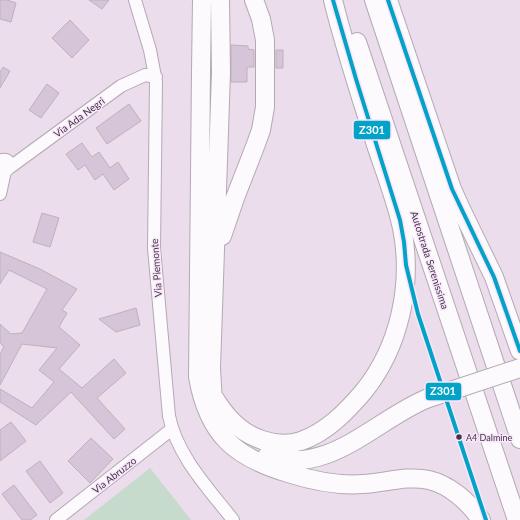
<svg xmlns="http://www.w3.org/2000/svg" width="520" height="520" viewBox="0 0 520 520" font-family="Lato,sans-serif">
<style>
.green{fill:#c6dbcc}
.building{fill:#d6c5d8;stroke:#bcb1bd}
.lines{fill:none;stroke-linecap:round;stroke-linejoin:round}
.minor-casing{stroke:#b3a9b4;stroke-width:14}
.highway-casing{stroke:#b3a9b4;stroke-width:20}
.minor{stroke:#fcfafc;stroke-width:12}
.highway{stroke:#fcfafc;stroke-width:18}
.highway-bridge-casing{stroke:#b3a9b4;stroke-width:20;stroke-linecap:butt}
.highway-bridge{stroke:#fcfafc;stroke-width:18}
.bus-1-casing{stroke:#fae6fc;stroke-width:7}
.bus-1{stroke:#03a3c7;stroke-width:4}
.bus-dot{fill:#413842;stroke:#fae6fc;stroke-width:1.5}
.labels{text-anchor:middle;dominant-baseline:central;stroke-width:3;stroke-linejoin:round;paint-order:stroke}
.bus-label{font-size:9px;fill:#413842;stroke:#fae6fc;text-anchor:start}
.street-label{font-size:10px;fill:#413842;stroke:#fae6fc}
.line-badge{stroke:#fae6fc;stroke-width:1.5}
.badge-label{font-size:11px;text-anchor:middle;font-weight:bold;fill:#fff}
</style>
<rect width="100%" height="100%" fill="#ebddec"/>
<path class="green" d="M 150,468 L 191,520 L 84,520 Z"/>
<path class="building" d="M 0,0 L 7,0 L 16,3 L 11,22 L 0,19 Z
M 89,0 L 109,0 L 102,9 Z
M 70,20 L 89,40 L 72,58 L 52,38 Z
M 231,45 L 248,46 L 248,49 L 254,50 L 254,67 L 247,67 L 247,82 L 231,82 Z
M 276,50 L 283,50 L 283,68 L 276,68 Z
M 3,67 L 10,71 L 0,88 L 0,72 Z
M 47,84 L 59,93 L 41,118 L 29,110 Z
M 129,104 L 141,121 L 107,144 L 96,128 Z
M 82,143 L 92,157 L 99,152 L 110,168 L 118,162 L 129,179 L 114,190 L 103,174 L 95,180 L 85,165 L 78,170 L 66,154 Z
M 42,213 L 59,218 L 50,247 L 33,242 Z
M 0,252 L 40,269 L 77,289 L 62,310 L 67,313 L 59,327 L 80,345 L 59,369 L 82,388 L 114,359 L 126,373 L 97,398 L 125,429 L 114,439 L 71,392 L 36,425 L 0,402 L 0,389 L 32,408 L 54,382 L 39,370 L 57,348 L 22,344 L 0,385 L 0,354 L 4,347 L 0,343 L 0,324 L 11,334 L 22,333 L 47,289 L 9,270 L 0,284 Z
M 136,308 L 140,325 L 116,332 L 99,319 Z
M 11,422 L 26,441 L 0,461 L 0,430 Z
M 91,438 L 113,459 L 90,483 L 68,461 Z
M 40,461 L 63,493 L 50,503 L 26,471 Z
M 14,485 L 37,515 L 30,520 L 22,520 L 2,494 Z"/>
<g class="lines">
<defs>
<path id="minor" d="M 135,0 L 150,50 L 156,82 L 154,248 L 169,416 C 177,456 209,489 233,520
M 0,161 C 8,156 14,167 5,171 L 0,169
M 9,168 L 121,86 L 145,75 L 156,77
M 0,194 L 5,171
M 56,520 L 172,429"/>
<path id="highway" d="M 202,0 L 201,72 L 198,377 C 208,434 234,457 288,473 C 313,481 337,486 363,484 C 384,483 407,475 429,480 C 450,485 469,502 481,520
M 374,0 L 520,439
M 388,0 L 452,189 L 461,209 L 494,277 L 520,351
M 357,42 L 517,520
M 222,236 L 235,198 L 256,144 L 261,130 L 265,107 L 265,40 L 261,19 L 254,0
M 212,395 C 218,403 223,412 230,419 C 247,438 276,449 301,441 C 327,432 347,411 364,391 C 400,346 413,284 402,228 C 396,200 385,172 376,145 C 361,97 345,49 333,0
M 213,403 L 211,368 L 221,72 L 220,0
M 267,456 C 329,476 374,421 426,399"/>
</defs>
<use href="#minor" class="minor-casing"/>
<use href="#highway" class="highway-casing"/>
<use href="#minor" class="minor"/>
<use href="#highway" class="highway"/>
<defs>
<path id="highway-bridge" d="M 426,399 L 520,368"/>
</defs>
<use href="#highway-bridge" class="highway-bridge-casing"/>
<use href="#highway-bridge" class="highway-bridge"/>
<defs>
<path id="bus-1" d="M 333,0 L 356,79 L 400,220 L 404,242 L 406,265 L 418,314 L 486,520
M 388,0 L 452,189 L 494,277 L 520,351"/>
</defs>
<use href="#bus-1" class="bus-1-casing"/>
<use href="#bus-1" class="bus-1"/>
</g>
<circle class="bus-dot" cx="459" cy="437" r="3.5"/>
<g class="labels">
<g class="bus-label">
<text x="466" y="437">A4 Dalmine</text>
</g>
<g class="street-label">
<text transform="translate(79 117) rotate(-36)">Via Ada Negri</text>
<text transform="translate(430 260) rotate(72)">Autostrada Serenissima</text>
<text transform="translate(156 268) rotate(-94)">Via Piemonte</text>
<text transform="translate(114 475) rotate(-38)">Via Abruzzo</text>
</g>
</g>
<g class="line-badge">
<rect x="353" y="120" width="38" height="20" rx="4" fill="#03a3c7"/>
<rect x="425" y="382" width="37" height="19" rx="4" fill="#03a3c7"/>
</g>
<g class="badge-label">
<text x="372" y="134">Z301</text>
<text x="443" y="395">Z301</text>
</g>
</svg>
